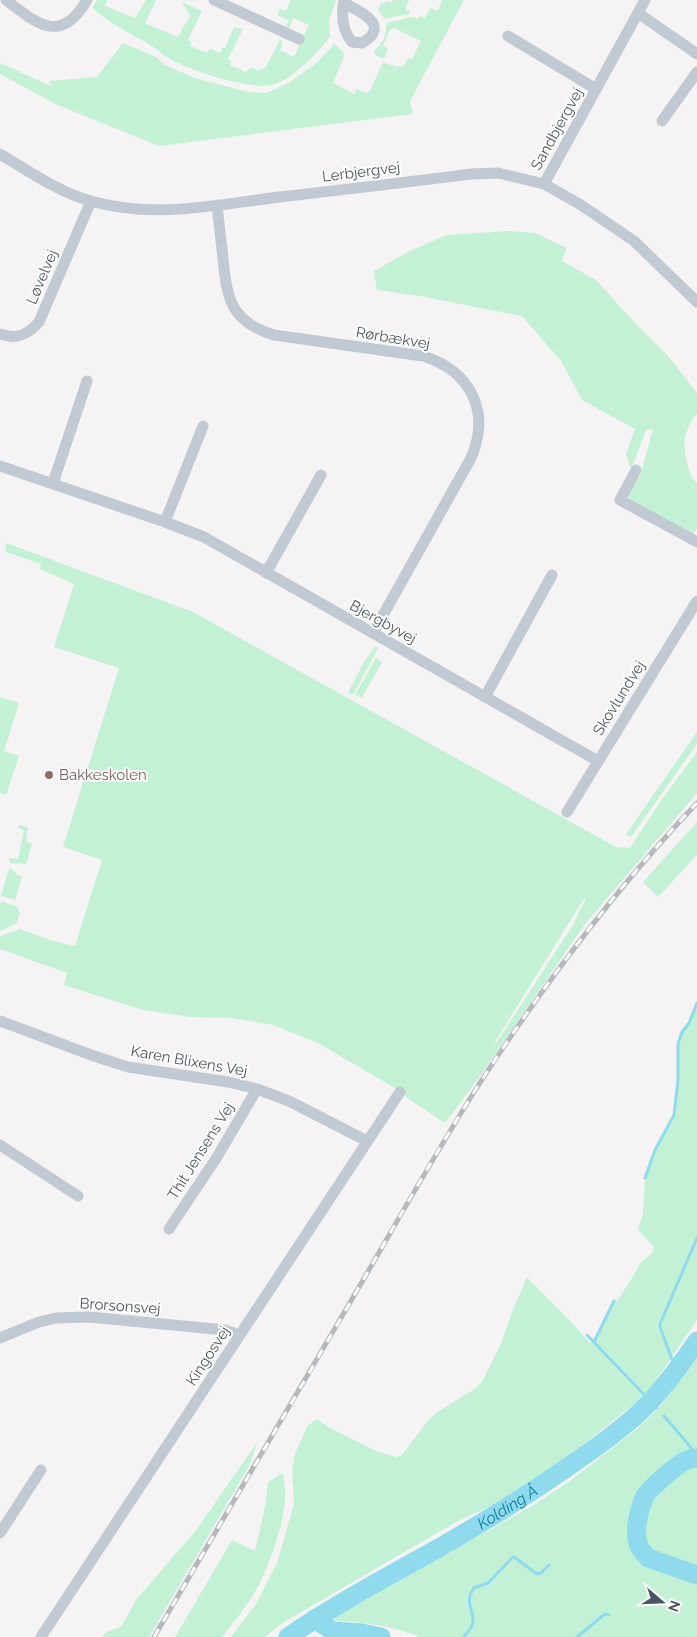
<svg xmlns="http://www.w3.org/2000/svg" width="697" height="1637" viewBox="0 0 697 1637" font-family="Raleway,sans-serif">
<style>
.green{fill:#c3f1d5;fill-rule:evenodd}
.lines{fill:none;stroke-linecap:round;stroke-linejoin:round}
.stream{stroke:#90daee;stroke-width:3}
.river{stroke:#90daee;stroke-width:19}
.street{stroke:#c1cad2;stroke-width:11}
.rail-casing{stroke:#b5b8bd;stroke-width:5}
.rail{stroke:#fff;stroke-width:3;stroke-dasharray:9;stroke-linecap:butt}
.education-dot{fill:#8d6e63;stroke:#fff;stroke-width:2}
.labels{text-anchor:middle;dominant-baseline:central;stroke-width:4;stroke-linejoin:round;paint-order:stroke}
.street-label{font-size:15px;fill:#4a5661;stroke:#fff}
.education-label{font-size:15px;fill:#785e54;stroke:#fff;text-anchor:start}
.water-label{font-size:16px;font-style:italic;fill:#0c7c9b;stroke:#fff}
</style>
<rect width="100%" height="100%" fill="#f5f3f3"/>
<path class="green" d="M 97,0 L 107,0 L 105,6 L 135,18 L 146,0 L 156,0 L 145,23 L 178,37 L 190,16 L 182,2 L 202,11 L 188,40 L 191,42 L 191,46 L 207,53 L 210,49 L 220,53 L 222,48 L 225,48 L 234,27 L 243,29 L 228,59 L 231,61 L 230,65 L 246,72 L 251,67 L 258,71 L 266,67 L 280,40 L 283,41 L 280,50 L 294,57 L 309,25 L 293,18 L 289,28 L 286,26 L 289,20 L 277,15 L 280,9 L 286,11 L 291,0 L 336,0 L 329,21 L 330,37 C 317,53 293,80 272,85 C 251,90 191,71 172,60 C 164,56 158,49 150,45 C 129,33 111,24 92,8 Z
M 393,0 L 409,0 L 405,9 L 410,11 L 409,14 L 385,19 L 378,10 L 381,3 L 385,4 L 385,1 L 392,3 Z
M 442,0 L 464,0 L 410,101 L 413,114 L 159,146 L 55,104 L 0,74 L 0,63 L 51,86 L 50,81 L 97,77 L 123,43 L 156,57 L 165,65 L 195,78 L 248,92 L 267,93 L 290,82 L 315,64 L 331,48 L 334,43 L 343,52 L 344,56 L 333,83 L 354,94 L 357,89 L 366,93 L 370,91 L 383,62 L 396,67 L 398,66 L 403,67 L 408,58 L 412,59 L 421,41 L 394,28 L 390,29 L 383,46 L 388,48 L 384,58 L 376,56 L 374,51 C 383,44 387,35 386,23 L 413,17 L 418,19 L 420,16 L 425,18 L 430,8 L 438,11 Z
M 509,231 L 535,233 L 567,248 L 562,261 L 596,280 L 634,322 L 668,356 L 697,393 L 697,414 C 683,430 682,446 688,466 C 690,473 691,478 697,483 L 697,528 L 693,535 L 629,499 L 628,494 L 641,474 L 653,429 L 646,430 L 631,470 L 626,454 L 635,429 L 582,400 L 561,361 L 522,316 L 420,296 L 377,290 L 374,271 L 410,251 L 447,235 Z
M 6,543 L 193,612 L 616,847 L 630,848 L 658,805 L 697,752 L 697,793 L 585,924 L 470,1090 L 445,1123 L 406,1097 L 405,1094 L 318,1043 L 273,1025 L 231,1018 L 190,1017 L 143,1010 L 64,985 L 67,973 L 0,949 L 0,936 L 20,929 L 53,941 L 75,946 L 102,860 L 63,847 L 119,668 L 54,647 L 74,584 L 40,569 L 41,564 L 6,552 ZM 585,897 L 585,900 L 573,925 L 497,1042 L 493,1045 Z
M 375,646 L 378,648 L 353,695 L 348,693 L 363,664 Z
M 376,658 L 382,662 L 362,698 L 355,695 Z
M 0,697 L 19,703 L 4,751 L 19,756 L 6,795 L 0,793 Z
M 697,732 L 697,744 L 631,837 L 626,834 Z
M 697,822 L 697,855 L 658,897 L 643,882 Z
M 19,825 L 28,828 L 26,841 L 32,844 L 26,864 C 20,862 14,865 10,863 L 9,858 L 18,859 L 24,830 L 18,828 Z
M 11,868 L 16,874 L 22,877 L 15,900 L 1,896 L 9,869 Z
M 1,901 L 17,907 L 20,913 L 16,924 L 0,931 L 0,905 Z
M 697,1003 L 697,1320 L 652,1386 L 637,1402 L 563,1460 L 495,1504 L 456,1522 L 284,1622 L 265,1637 L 231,1637 L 256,1604 L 277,1563 L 294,1504 L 292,1469 L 295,1454 L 307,1426 L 317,1419 L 330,1428 L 376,1451 L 396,1457 L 402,1455 L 425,1424 L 436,1413 L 476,1388 L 483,1380 L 502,1341 L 512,1312 L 527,1277 L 578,1329 L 589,1343 L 594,1342 L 615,1300 L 617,1301 L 634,1275 L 641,1262 L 652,1253 L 654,1247 L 638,1230 L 643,1213 L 645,1178 L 655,1150 L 674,1115 L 678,1080 L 678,1044 L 682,1032 L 689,1023 Z
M 697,1358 L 697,1637 L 420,1637 C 393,1626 364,1622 335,1621 L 336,1617 L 532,1506 L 570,1481 L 638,1428 L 658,1409 Z
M 258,1441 L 249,1466 L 149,1637 L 102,1637 L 105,1633 L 122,1626 L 136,1600 L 197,1529 Z
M 283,1473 C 284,1482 286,1491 285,1500 C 284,1525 267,1572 254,1594 C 244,1609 233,1623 222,1637 L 175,1637 L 232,1540 L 255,1551 L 266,1502 L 268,1482 Z"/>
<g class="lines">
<path class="stream" d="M 645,1178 L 655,1150 L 674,1115 L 678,1080 L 678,1044 L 682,1032 L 689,1023 L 697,1003
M 587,1335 L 657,1408
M 594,1342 L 614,1301
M 678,1369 L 673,1362 L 660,1327 L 660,1324 L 697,1238
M 664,1416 L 688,1444 L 697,1457
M 463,1637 C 487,1615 459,1609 474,1588 L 488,1583 L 513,1557 L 514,1557 L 537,1574 L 541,1573 L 549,1565
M 577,1637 L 605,1614 L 609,1615"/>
<g class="river">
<path d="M 697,1458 C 685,1458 676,1467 667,1474 C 660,1481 650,1488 645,1496 C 639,1509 633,1532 639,1546 C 641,1551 645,1554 648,1558 L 697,1575"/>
<path d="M 314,1619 L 333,1631 L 362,1633 L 381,1637"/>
<path id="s1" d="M 288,1637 C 336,1604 387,1577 437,1549 C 479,1525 520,1500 559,1473 C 591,1451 624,1429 651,1401 C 668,1382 683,1362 697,1341"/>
</g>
<path class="street" d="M 6,0 C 37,24 61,45 87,0
M 214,0 L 299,39
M 344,3 C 360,11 392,26 362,43 L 352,42 C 342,30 341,15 344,0
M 638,13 L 697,54
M 508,36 L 596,89
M 662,121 L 697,72
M 0,154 C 29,171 58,192 91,201 C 152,219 217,205 279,197 C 343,190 407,182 472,174 L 498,173 L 544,184 L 581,205 L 634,241 L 697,302
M 544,184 L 645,0
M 217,205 C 219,223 221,241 223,259 C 227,299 231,322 274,335 L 423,356 C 471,371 491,412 471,458 L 373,633
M 0,334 C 16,340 28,335 39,322 L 91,201
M 0,466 L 165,522 L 204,537 L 598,761
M 636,470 L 620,500 L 697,542
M 53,483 L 87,381
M 165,522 L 203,426
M 266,573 L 321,475
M 485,697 L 552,575
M 567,812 L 697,601
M 0,1021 L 94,1056 L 128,1067 L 228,1082 L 257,1089 L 289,1101 L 367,1141
M 0,1145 L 78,1196
M 169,1229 L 217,1157 L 257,1089
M 0,1338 L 39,1322 L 56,1318 L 89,1317 L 225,1330 L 240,1335
M 0,1533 L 41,1470
M 41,1637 L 400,1092"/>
<defs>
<path id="rail" d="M 154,1637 C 223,1519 293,1401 362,1282 C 402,1213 441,1143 485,1075 C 548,979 618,886 697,803"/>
</defs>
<use href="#rail" class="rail-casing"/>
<use href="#rail" class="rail"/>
</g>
<circle class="education-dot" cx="49" cy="775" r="5"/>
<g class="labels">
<g class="street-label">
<text transform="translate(557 129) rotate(-61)">Sandbjergvej</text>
<text transform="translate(361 172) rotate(-7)">Lerbjergvej</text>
<text transform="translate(42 277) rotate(-67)">Løvelvej</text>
<text transform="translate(393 338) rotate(9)">Rørbækvej</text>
<text transform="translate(383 622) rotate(29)">Bjergbyvej</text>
<text transform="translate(619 698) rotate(-58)">Skovlundvej</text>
<text transform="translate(189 1061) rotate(10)">Karen Blixens Vej</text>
<text transform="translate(201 1151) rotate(-58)">Thit Jensens Vej</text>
<text transform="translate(120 1306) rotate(4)">Brorsonsvej</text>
<text transform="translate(208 1356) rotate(-57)">Kingosvej</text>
</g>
<g class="education-label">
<text x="59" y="775">Bakkeskolen</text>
</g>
<g class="water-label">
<text stroke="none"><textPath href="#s1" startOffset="255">Kolding Å</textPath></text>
</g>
</g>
<g transform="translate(662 1602) rotate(109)" stroke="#ffffff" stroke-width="4" paint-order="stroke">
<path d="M0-4L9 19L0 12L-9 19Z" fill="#4a5661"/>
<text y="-8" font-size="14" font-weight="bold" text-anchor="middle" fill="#4a5661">N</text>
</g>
</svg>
